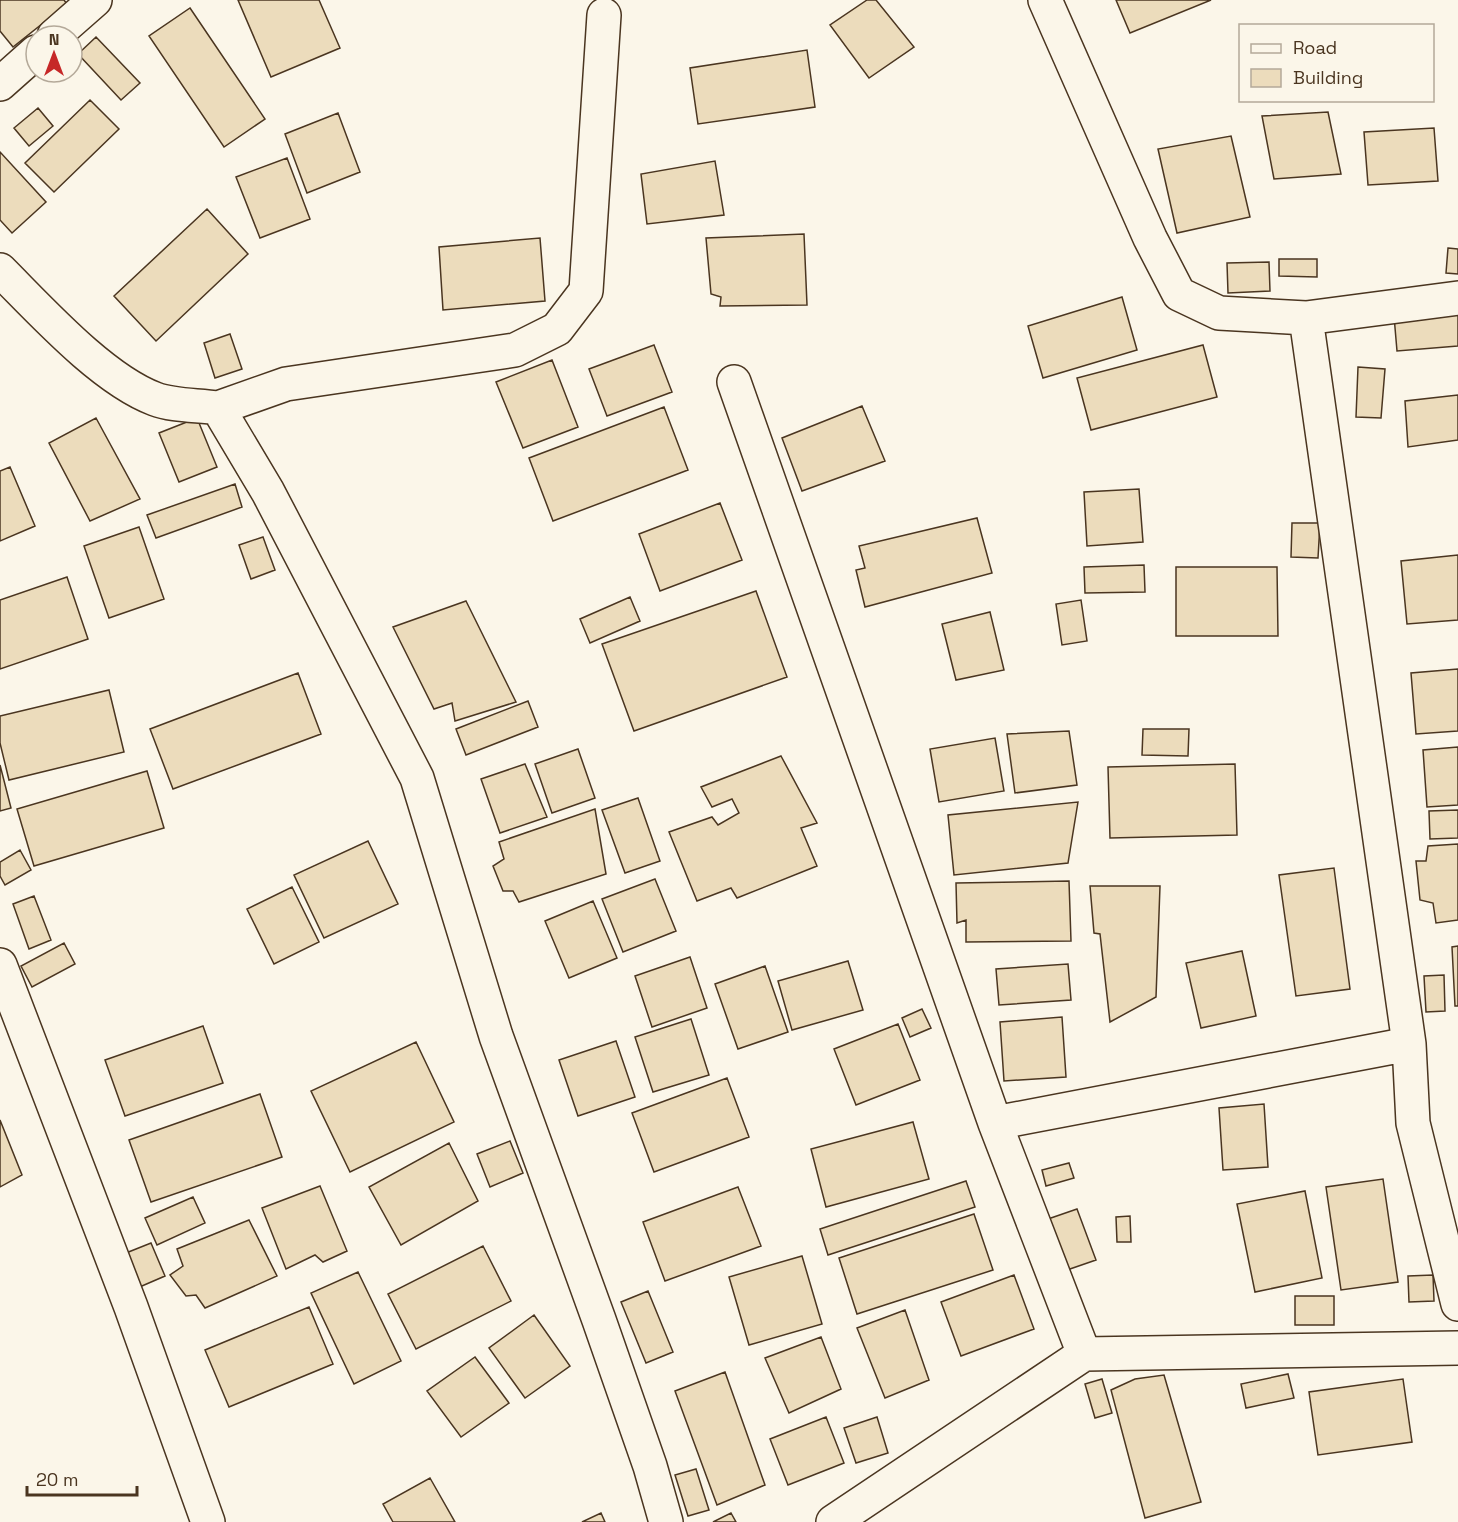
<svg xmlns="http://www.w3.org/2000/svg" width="1458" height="1522" viewBox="0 0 1458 1522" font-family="'Space Grotesk',sans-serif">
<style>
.building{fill:#ecdcbc;stroke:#4a3520;stroke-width:1.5}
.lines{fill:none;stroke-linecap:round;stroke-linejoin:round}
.minor-casing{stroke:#4a3520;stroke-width:36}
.tertiary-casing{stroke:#4a3520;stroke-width:36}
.minor{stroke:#fbf6e9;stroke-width:33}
.tertiary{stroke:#fbf6e9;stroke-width:33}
</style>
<rect width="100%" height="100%" fill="#fbf6e9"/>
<path class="building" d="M 0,0 L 64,0 L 67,4 L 13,47 L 0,31 Z
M 238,0 L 319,0 L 340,48 L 271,77 Z
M 867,0 L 876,0 L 914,47 L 869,78 L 830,25 Z
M 1116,0 L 1211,0 L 1130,33 Z
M 190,8 L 265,119 L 224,147 L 149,36 Z
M 96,37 L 140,83 L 121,100 L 78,54 Z
M 807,50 L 815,107 L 698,124 L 690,68 Z
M 90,100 L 119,129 L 54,192 L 25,163 Z
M 38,108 L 53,126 L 29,146 L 14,128 Z
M 1328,112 L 1341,174 L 1274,179 L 1262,116 Z
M 338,113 L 360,172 L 307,193 L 285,134 Z
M 1434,128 L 1438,181 L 1368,185 L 1364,132 Z
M 1231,136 L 1250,217 L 1177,233 L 1158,149 Z
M 0,152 L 46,202 L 12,233 L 0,220 Z
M 287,158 L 310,219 L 260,238 L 236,177 Z
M 715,161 L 724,215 L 647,224 L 641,174 Z
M 207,209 L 248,254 L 156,341 L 114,296 Z
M 804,234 L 807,305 L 720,306 L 721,297 L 711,294 L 706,238 Z
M 540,238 L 545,301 L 443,310 L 439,247 Z
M 1448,248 L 1458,249 L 1458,274 L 1446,273 Z
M 1279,259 L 1317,259 L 1317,277 L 1279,276 Z
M 1269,262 L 1270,291 L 1228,293 L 1227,263 Z
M 1122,297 L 1137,350 L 1043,378 L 1028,326 Z
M 1458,311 L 1458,346 L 1397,351 L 1394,316 Z
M 230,334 L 242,369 L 215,378 L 204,343 Z
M 654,345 L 672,392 L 607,416 L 589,369 Z
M 1203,345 L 1217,397 L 1091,430 L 1077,378 Z
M 552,360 L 578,427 L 523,448 L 496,382 Z
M 1358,367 L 1385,369 L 1381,418 L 1356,417 Z
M 1458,395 L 1458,440 L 1408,447 L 1405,401 Z
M 862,406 L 885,461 L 802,491 L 782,438 Z
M 664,407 L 688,470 L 553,521 L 529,458 Z
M 96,418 L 140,499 L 90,521 L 49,443 Z
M 197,418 L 217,467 L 179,482 L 159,433 Z
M 10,467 L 35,526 L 0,541 L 0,471 Z
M 235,484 L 242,507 L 156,538 L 147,515 Z
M 1139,489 L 1143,542 L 1087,546 L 1084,492 Z
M 720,503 L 742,560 L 660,591 L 639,534 Z
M 977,518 L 992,573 L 865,607 L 856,570 L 865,568 L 859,546 Z
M 1292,523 L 1320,523 L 1318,558 L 1291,557 Z
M 139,527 L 164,599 L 109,618 L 84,546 Z
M 263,537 L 275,570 L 251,579 L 239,545 Z
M 1458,555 L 1458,620 L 1407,624 L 1401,561 Z
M 1144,565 L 1145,592 L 1085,593 L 1084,567 Z
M 1176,567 L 1277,567 L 1278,636 L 1176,636 Z
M 67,577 L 88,639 L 0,669 L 0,600 Z
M 756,591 L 787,677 L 634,731 L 602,644 Z
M 630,597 L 640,621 L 590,643 L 580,619 Z
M 1081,600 L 1087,641 L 1062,645 L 1056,604 Z
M 466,601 L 516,702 L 455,721 L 452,703 L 434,709 L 393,627 Z
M 990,612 L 1004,670 L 956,680 L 942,624 Z
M 1458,669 L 1458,731 L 1416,734 L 1411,673 Z
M 298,673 L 321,734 L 173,789 L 150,729 Z
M 109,690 L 124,752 L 9,780 L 0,743 L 0,716 Z
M 528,701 L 538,727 L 466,755 L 456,729 Z
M 1143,729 L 1189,729 L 1188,756 L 1142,755 Z
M 1069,731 L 1077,785 L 1015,793 L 1007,734 Z
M 995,738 L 1004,791 L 939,802 L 930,749 Z
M 1458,747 L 1458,805 L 1427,807 L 1423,750 Z
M 578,749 L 595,798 L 552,813 L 535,764 Z
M 781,756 L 817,823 L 801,828 L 817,866 L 737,898 L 731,888 L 697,901 L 669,832 L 712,817 L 718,825 L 739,813 L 732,799 L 712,807 L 701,787 Z
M 525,764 L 547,817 L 500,833 L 481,779 Z
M 1235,764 L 1237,835 L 1110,838 L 1108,767 Z
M 0,765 L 11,808 L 0,811 Z
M 147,771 L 164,828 L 34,866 L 17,809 Z
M 638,798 L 660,861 L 625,873 L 602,810 Z
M 1078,802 L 1068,863 L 954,875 L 948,815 Z
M 595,809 L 606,874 L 519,902 L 513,891 L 503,891 L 493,866 L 504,859 L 499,842 Z
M 1458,810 L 1458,838 L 1430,839 L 1429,811 Z
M 368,841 L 398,904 L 324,938 L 294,875 Z
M 1458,844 L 1458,920 L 1436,923 L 1433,903 L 1420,900 L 1416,861 L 1426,861 L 1428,846 Z
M 20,850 L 31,870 L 5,885 L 0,876 L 0,862 Z
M 1334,868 L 1350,989 L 1296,996 L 1279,875 Z
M 655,879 L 676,931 L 623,952 L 602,899 Z
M 1069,881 L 1071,941 L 966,942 L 966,920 L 957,923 L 956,883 Z
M 1090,886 L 1160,886 L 1156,997 L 1110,1022 L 1100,934 L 1094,933 Z
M 292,887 L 319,942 L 274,964 L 247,909 Z
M 34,896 L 51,940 L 29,949 L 13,904 Z
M 593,901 L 617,958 L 569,978 L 545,921 Z
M 64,943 L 75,964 L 32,987 L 21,966 Z
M 1458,946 L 1458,1006 L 1455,1006 L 1452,947 Z
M 1242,951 L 1256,1016 L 1201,1028 L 1186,963 Z
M 690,957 L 707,1008 L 652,1027 L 635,976 Z
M 848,961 L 863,1010 L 792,1030 L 778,981 Z
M 1068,964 L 1071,1000 L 999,1005 L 996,969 Z
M 765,966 L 788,1032 L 738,1049 L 715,984 Z
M 1444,975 L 1445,1011 L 1426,1012 L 1424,976 Z
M 922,1009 L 931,1028 L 910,1037 L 902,1018 Z
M 1062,1017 L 1066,1077 L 1004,1081 L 1000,1022 Z
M 691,1019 L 709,1075 L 653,1092 L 635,1037 Z
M 898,1024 L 920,1080 L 856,1105 L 834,1049 Z
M 203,1026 L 223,1083 L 125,1116 L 105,1060 Z
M 616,1041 L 635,1097 L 578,1116 L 559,1060 Z
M 416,1042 L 454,1122 L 350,1172 L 311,1091 Z
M 727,1078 L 749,1137 L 654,1172 L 632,1113 Z
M 260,1094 L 282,1157 L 151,1202 L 129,1140 Z
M 1264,1104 L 1268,1167 L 1223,1170 L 1219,1108 Z
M 0,1120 L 22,1175 L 0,1187 Z
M 913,1122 L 929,1179 L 826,1207 L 811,1149 Z
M 510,1141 L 523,1173 L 490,1187 L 477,1154 Z
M 449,1143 L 478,1201 L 401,1245 L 369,1187 Z
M 1069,1163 L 1074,1178 L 1046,1186 L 1042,1170 Z
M 1383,1179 L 1398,1282 L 1341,1290 L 1326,1187 Z
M 966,1181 L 975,1207 L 828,1255 L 820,1229 Z
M 320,1186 L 347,1251 L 323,1262 L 315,1255 L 286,1269 L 262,1208 Z
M 738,1187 L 761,1246 L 665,1281 L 643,1222 Z
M 1305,1191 L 1322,1278 L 1255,1292 L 1237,1204 Z
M 193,1197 L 205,1223 L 157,1245 L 145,1218 Z
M 1077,1209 L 1096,1260 L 1067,1270 L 1048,1219 Z
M 974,1214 L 993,1270 L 857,1314 L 839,1258 Z
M 1130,1216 L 1131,1242 L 1117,1242 L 1116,1217 Z
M 249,1220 L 277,1276 L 205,1308 L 196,1295 L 186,1296 L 170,1275 L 183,1266 L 177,1249 Z
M 151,1243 L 165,1276 L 135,1289 L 121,1255 Z
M 483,1246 L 511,1301 L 416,1349 L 388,1294 Z
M 802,1256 L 822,1324 L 749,1345 L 729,1277 Z
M 358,1272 L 401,1361 L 354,1384 L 311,1293 Z
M 1014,1275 L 1034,1329 L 961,1356 L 941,1302 Z
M 1433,1275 L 1434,1301 L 1409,1302 L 1408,1276 Z
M 648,1291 L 673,1352 L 646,1363 L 621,1302 Z
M 1295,1296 L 1334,1296 L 1334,1325 L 1295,1325 Z
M 309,1307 L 333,1364 L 229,1407 L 205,1350 Z
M 905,1310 L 929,1380 L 885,1398 L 857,1328 Z
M 534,1315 L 570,1366 L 525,1398 L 489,1348 Z
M 821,1337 L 841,1389 L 789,1413 L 765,1358 Z
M 475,1357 L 509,1403 L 461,1437 L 427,1391 Z
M 725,1372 L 765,1485 L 717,1505 L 675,1391 Z
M 1288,1374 L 1294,1398 L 1246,1408 L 1241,1384 Z
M 1164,1375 L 1201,1502 L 1145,1518 L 1111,1390 L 1135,1379 Z
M 1102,1379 L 1112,1413 L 1095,1418 L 1085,1384 Z
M 1403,1379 L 1412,1442 L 1318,1455 L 1309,1392 Z
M 826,1417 L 844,1463 L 788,1485 L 770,1439 Z
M 877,1417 L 888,1453 L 856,1463 L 844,1428 Z
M 696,1469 L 709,1510 L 688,1516 L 675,1475 Z
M 430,1478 L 455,1522 L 393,1522 L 383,1504 Z
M 601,1513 L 605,1522 L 582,1522 Z
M 731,1513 L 736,1522 L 713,1522 Z"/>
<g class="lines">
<defs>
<path id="minor" d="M 1045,0 L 1150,238 L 1179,294 L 1219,313 L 1306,318 L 1458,298
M 54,36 L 95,0
M 0,84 L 36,52
M 0,270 C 41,311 102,379 155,399 C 173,406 198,405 218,408 L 268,492 L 417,778 L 496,1036 L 599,1320 L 650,1466 L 666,1522
M 1306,318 L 1409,1044 L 1413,1123 L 1458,1304
M 734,382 L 995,1123 L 1084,1354
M 218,408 L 286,384 L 515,350 L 557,329 L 586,291 L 604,15
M 995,1123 L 1409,1044
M 833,1522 L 1084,1354 L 1458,1348"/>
<path id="tertiary" d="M 0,965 L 131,1307 L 208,1522"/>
</defs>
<use href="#minor" class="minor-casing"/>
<use href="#tertiary" class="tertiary-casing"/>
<use href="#minor" class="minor"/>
<use href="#tertiary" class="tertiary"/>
</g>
<rect x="1239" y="24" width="195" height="78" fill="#fbf6e9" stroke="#b4a999" stroke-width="1.5"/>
<rect x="1251" y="44" width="30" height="9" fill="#fbf6e9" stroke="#b4a999" stroke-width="1.5"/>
<text x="1293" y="54" font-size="18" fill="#4a3520">Road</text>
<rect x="1251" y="69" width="30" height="18" fill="#ecdcbc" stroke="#b4a999" stroke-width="1.5"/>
<text x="1293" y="84" font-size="18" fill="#4a3520">Building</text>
<g transform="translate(54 54)"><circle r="28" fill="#fbf6e9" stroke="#b4a999" stroke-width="1.5"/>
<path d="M0-4.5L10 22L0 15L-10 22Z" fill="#c62828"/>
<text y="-9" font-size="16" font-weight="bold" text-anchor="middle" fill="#4a3520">N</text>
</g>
<path d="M27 1486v9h110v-9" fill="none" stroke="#4a3520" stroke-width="3"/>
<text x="36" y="1486" font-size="18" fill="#4a3520" stroke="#fbf6e9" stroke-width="4.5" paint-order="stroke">20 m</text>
</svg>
